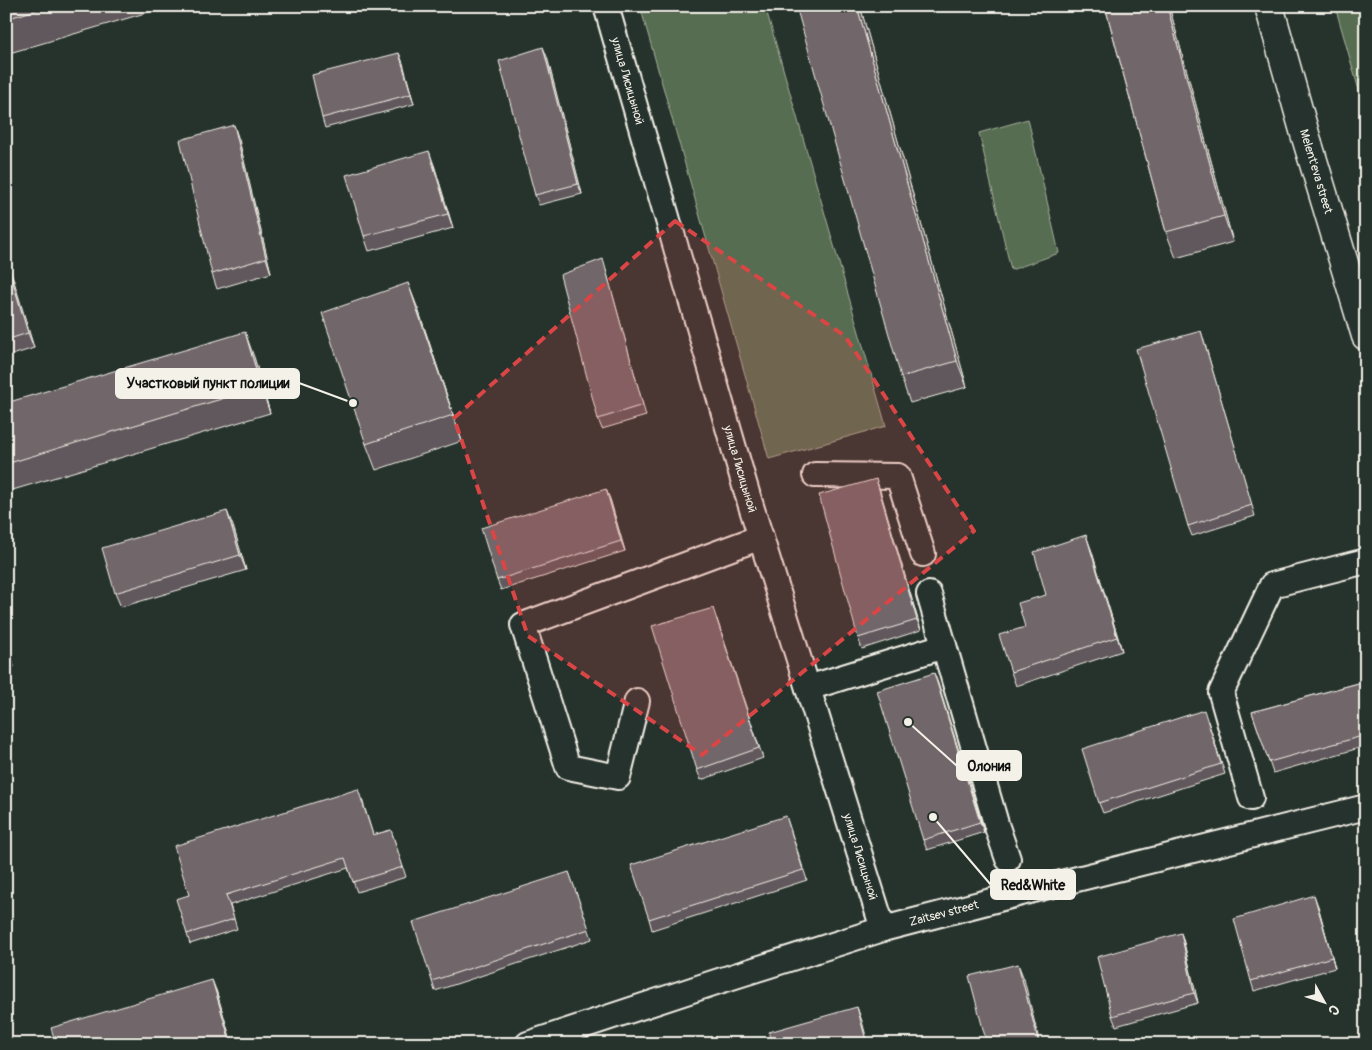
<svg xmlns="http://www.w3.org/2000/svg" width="1372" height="1050" viewBox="0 0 1372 1050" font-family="Pangolin,sans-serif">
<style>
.green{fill:#576d51;stroke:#a6af9c}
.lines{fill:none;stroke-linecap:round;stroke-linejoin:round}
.minor-casing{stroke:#f4f1e8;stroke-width:28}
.secondary-casing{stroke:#f4f1e8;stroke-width:31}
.minor{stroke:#26332d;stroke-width:24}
.secondary{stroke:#26332d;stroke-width:28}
.wall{fill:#61585c;stroke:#f4f1e8}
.shaded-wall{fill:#4f474b;stroke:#f4f1e8}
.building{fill:#71666b;stroke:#f4f1e8}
.marked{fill:#da4645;fill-opacity:0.2;stroke:#da4645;stroke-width:4;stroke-dasharray:10 6;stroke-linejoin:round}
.labels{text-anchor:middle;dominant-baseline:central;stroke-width:4;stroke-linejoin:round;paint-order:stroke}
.street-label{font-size:12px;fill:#f4f1e8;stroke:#26332d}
.leader{fill:none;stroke:#f4f1e8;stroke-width:2}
.callout-dot{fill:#f4f1e8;stroke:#26332d;stroke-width:2}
.callout{fill:#f4f1e8;stroke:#f4f1e8;stroke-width:2}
.callout-label{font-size:14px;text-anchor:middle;font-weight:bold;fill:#111}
</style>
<rect width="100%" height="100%" fill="#26332d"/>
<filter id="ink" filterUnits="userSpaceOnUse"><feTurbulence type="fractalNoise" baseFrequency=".02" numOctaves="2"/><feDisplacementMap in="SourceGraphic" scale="10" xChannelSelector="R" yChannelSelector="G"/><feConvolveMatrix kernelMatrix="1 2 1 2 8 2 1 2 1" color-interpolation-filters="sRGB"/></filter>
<g filter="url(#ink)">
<path class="green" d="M 640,6 L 765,6 L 886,426 L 769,459 Z
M 1335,6 L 1366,6 L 1366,115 Z
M 1028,119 L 1059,253 L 1011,270 L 979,133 Z"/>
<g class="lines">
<defs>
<g id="minor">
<path id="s1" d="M 606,6 L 747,493 L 883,929"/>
<path d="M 815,475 L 898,476 L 923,554"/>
<path d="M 929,594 L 997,827 L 1008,859"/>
<path d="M 808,688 L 944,646"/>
<path d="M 637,701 L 618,777 L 568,767 L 523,625 L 761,537"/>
<path d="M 1251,798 L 1221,693 L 1272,585 L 1366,561"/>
<path id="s2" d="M 528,1044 L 716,982 L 883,929 L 1041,888 L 1366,807"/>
</g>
<g id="secondary">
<path id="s3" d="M 1269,6 L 1305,134 L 1366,336"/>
</g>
</defs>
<use href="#minor" class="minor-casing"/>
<use href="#secondary" class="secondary-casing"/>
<use href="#minor" class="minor"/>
<use href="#secondary" class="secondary"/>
</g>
<path class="wall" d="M 6,6 L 169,6 L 6,54 Z
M 860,6 L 967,387 L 910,403 L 901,377 Z
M 1105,6 L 1169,6 L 1233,242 L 1176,258 L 1166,232 Z
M 399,53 L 414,104 L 325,128 L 322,118 Z
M 547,57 L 582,194 L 539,205 L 535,195 Z
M 239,140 L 271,273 L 217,289 L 212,274 Z
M 434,165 L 453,228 L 369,251 L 364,236 Z
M 6,255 L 34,348 L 6,357 Z
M 606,270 L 646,416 L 602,429 L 598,419 Z
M 418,309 L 462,441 L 376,470 L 366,444 Z
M 1201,331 L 1204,341 L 1255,516 L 1192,536 L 1188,526 Z
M 254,357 L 270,413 L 6,492 L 6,403 Z
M 876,479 L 921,630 L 862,649 L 858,638 Z
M 610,499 L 625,551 L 501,590 L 497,580 Z
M 233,526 L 246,570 L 121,607 L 115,593 Z
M 1091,549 L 1122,651 L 1016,686 L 1011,672 L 1046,595 Z
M 717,619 L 763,758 L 701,780 L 697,770 Z
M 6,636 L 14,667 L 6,669 Z
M 934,673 L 984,832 L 927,850 L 923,840 Z
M 1366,681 L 1366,746 L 1273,773 L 1252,712 Z
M 1208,721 L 1225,774 L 1103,813 L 1099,803 Z
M 362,799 L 373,835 L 391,830 L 406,877 L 357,892 L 348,868 L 230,905 L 237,929 L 190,944 L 187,934 L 189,895 Z
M 786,816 L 807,880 L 652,930 L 649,919 Z
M 569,872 L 592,939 L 435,991 L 432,981 Z
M 1318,906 L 1335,968 L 1254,991 L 1251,981 Z
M 1181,933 L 1184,943 L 1198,1003 L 1116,1026 L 1112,1016 Z
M 216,990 L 232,1044 L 56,1044 Z"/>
<path class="shaded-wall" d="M 857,6 L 860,6 L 967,387 L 957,361 Z
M 1167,6 L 1169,6 L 1233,242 L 1224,216 Z
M 543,47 L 547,57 L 582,194 L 578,184 Z
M 399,53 L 403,63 L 414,104 L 411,94 Z
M 234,125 L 239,140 L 271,273 L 266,258 Z
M 429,151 L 434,165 L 453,228 L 448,214 Z
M 6,255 L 34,348 L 28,333 L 6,259 Z
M 408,283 L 418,309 L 462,441 L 453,415 Z
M 245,332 L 254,357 L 270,413 L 261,387 Z
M 876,479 L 880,490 L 921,630 L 917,620 Z
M 606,489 L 610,499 L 625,551 L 621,541 Z
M 227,511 L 233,526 L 246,570 L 240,555 Z
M 1086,535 L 1091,549 L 1122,651 L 1117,637 Z
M 6,636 L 14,667 L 11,656 L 6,640 Z
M 934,673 L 938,683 L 984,832 L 980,822 Z
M 1314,895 L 1318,906 L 1335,968 L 1332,957 Z
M 1181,933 L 1184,943 L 1198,1003 L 1194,993 Z
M 1018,964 L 1024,979 L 1040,1044 L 1039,1044 Z
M 212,980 L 216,990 L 232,1044 L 230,1041 Z
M 857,1007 L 862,1021 L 868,1044 L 867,1044 Z"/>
<path class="building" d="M 6,6 L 49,6 L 6,19 Z
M 796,6 L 857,6 L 957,361 L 901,377 Z
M 1105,6 L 1167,6 L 1224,216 L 1166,232 Z
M 543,47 L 578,184 L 535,195 L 499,61 Z
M 399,53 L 411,94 L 322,118 L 312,75 Z
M 234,125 L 266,258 L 212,274 L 180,140 Z
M 429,151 L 448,214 L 364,236 L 346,175 Z
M 6,259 L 28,333 L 6,340 Z
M 603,259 L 643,405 L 598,419 L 560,275 Z
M 408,283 L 453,415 L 366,444 L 322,313 Z
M 1201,331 L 1252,505 L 1188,526 L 1136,349 Z
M 245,332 L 261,387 L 6,464 L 6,403 Z
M 876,479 L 917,620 L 858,638 L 819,495 Z
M 606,489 L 621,541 L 497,580 L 481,528 Z
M 227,511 L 240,555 L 115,593 L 102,548 Z
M 1086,535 L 1117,637 L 1011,672 L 999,635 L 1025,627 L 1018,603 L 1046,595 L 1034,552 Z
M 713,608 L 759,748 L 697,770 L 652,626 Z
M 6,640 L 11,656 L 6,658 Z
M 934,673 L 980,822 L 923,840 L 877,691 Z
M 1366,681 L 1366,735 L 1269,762 L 1252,712 Z
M 1204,710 L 1221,764 L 1099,803 L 1082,749 Z
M 358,789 L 373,835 L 391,830 L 403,867 L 353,882 L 345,858 L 226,895 L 234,919 L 187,934 L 176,899 L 189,895 L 174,846 Z
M 786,816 L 803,870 L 649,919 L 631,865 Z
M 569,872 L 589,929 L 432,981 L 413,922 Z
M 1314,895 L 1332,957 L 1251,981 L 1234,919 Z
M 1181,933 L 1194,993 L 1112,1016 L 1097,957 Z
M 1018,964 L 1039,1044 L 987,1044 L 969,976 Z
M 212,980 L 230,1041 L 219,1044 L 56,1044 L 51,1028 Z
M 857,1007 L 867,1044 L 773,1044 L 769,1032 Z"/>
</g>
<path class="marked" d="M 675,221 L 845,336 L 974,531 L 702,755 L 528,636 L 454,418 Z"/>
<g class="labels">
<g class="street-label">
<text stroke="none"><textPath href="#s1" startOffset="78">улица Лисицыной</textPath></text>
<text stroke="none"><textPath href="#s3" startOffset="172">Melent'eva street</textPath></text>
<text stroke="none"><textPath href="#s1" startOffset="482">улица Лисицыной</textPath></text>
<text stroke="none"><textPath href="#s1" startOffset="888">улица Лисицыной</textPath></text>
<text stroke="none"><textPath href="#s2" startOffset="436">Zaitsev street</textPath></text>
</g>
</g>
<path class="leader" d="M353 403L299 383M908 722L957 766M933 817L991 885"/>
<g class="callout-dot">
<circle cx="353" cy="403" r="5"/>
<circle cx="908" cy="722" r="5"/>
<circle cx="933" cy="817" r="5"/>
</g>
<g class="callout">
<rect x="116" y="369" width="183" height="29" rx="5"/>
<rect x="957" y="751" width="64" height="29" rx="5"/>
<rect x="991" y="870" width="84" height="29" rx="5"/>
</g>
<g class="callout-label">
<text x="208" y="388">Участковый пункт полиции</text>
<text x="989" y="771">Олония</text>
<text x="1033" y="890">Red&amp;White</text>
</g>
<rect width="1372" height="1050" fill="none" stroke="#26332d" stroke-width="25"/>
<rect x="12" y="12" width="1347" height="1025" fill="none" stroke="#f4f1e8" stroke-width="2" filter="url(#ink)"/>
<g transform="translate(1324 1002) rotate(130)" stroke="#26332d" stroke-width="4" paint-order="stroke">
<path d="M0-4L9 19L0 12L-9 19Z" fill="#f4f1e8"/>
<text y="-8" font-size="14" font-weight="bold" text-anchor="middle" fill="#f4f1e8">С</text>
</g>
</svg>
